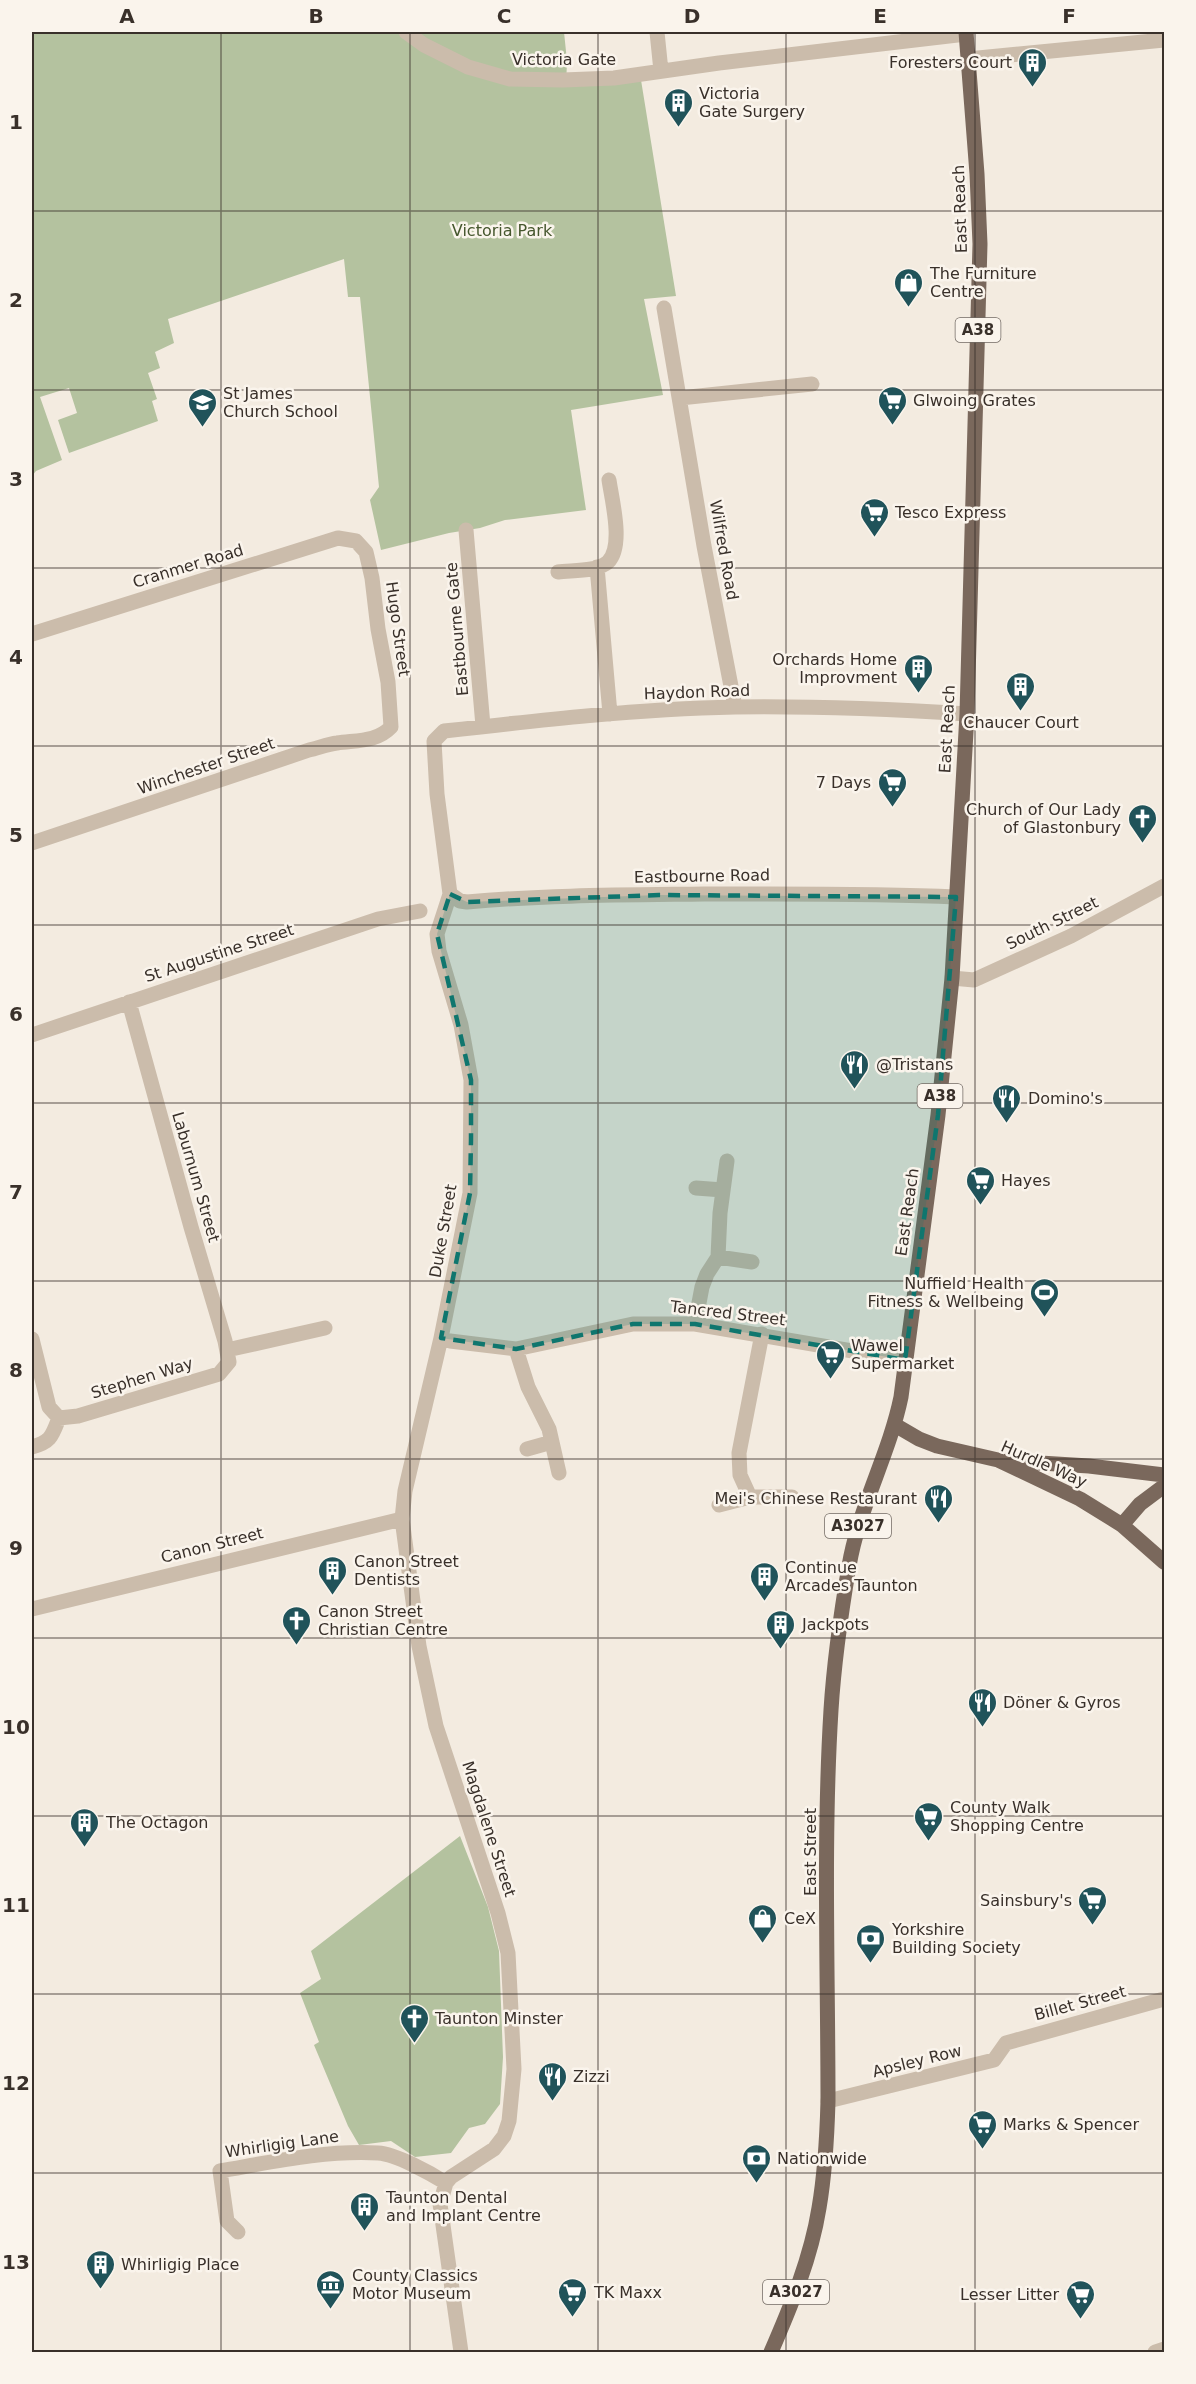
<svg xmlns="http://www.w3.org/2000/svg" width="1196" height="2384" viewBox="0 0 1196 2384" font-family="'DejaVu Sans',sans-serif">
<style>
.green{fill:#b4c29f}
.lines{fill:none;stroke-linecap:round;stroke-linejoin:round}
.minor{stroke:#cbbcab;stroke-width:15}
.major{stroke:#7a685c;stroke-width:15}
.marked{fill:#0f766e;fill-opacity:0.2;stroke:#0f766e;stroke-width:4.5;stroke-dasharray:12 8;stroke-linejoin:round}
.grid{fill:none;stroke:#39302a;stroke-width:1.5;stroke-opacity:0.55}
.labels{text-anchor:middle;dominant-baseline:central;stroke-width:5;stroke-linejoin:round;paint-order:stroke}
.shield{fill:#faf4ec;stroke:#736b64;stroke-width:1.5}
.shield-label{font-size:15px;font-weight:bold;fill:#39302a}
.street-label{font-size:16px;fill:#39302a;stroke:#faf4ec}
.poi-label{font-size:16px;fill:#39302a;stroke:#faf4ec;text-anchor:start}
.park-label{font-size:16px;fill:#46572e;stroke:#faf4ec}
.neatline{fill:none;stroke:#39302a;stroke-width:2}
.grid-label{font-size:20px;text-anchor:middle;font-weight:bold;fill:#39302a}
</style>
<rect width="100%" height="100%" fill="#f3ebe0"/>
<path class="green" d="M 32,32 L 564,32 L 567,61 L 566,87 L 641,80 L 676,296 L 644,299 L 663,395 L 571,410 L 586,510 L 505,520 L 480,528 L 449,533 L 381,550 L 370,500 L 379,487 L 360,297 L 348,297 L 344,259 L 168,319 L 174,343 L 155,352 L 160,368 L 148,373 L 157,399 L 152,401 L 158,421 L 69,453 L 58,420 L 77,413 L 69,388 L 40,397 L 62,460 L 36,471 L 32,476 Z
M 460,1836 L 488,1907 L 499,1951 L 503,2057 L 500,2104 L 485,2124 L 469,2128 L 451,2153 L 415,2157 L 391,2141 L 359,2145 L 348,2126 L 314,2045 L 319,2042 L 300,1993 L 321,1979 L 311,1951 Z"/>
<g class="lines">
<path class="minor" d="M 406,32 L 424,45 L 468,67 L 510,79 L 563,80 L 614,78 L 719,63 L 966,34
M 657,32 L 661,71
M 968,59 L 1164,40
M 664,308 L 704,546 L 735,707
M 680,398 L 812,384
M 466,530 L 483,726
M 597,567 L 610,714
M 558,572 C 571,570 597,572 608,562 C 624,546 612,501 609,480
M 32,634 L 338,538 L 356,541 L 366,552 L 372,578 L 378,629 L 388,682 L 391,727 C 377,742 357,740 337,743 C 328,744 318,748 309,750 L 32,843
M 450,894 L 460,901 L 467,902 C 546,895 625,895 704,894 C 788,894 872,893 956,897
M 952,978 L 974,980 L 1071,936 L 1164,886
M 32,1035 L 378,919 L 420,911
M 696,1188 L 723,1190
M 718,1257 L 752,1262
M 695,1324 L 702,1287 L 707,1274 L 718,1257 L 720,1213 L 727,1161
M 762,1334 L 739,1453 L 740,1475 L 750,1497 L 792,1497
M 441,1338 L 450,1341 L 516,1349 L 633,1324 L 695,1324 L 905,1360
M 32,1339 L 49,1407 L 59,1418
M 516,1349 L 528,1387 L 549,1429 L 559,1473
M 227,1350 L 325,1328
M 59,1418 L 78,1416 L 219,1374 L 229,1362 L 225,1341 L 191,1227 L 129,1002
M 32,1447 C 51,1442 52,1436 59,1418
M 527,1449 L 552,1442
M 719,1505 L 750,1497
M 32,1609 L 402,1519
M 828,2101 L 994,2060 L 1006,2043 L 1164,1999
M 238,2232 L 227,2221 L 220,2171 C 272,2162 325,2150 378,2153 C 396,2154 430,2173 446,2183
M 461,2352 L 440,2204 L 446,2183 L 451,2177 L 494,2149 L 504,2136 L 509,2121 L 514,2069 L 508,1953 L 498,1913 L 436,1726 L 419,1646 L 402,1519 L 405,1491 L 441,1338 L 470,1193 L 471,1080 L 461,1025 L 439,951 L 437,934 L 450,894 L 437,794 L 434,741 L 444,731 C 541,720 638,709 735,707 C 812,706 890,709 967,714
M 1155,2352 L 1164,2349"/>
<path class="major" d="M 895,1425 L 919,1439 L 937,1446 L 998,1460 L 1080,1499 L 1122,1525 L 1164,1562
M 1007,1461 L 1089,1466 L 1164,1475
M 1122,1525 L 1140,1504 L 1164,1486
M 771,2352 C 791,2306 811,2258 819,2208 C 825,2173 827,2137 828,2101 C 828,1971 823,1840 831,1710 C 834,1662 841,1613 849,1566 C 859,1507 889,1455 901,1397 L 938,1115 L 952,978 L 967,714 L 980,244 L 977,174 L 966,32"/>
</g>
<path class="marked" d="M 450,894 L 467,902 L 659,895 L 956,897 L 938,1115 L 905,1360 L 695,1324 L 633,1324 L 516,1349 L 441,1338 L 470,1193 L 471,1139 L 471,1080 L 437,934 Z"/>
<path class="grid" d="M 221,32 L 221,2352M 410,32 L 410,2352M 598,32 L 598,2352M 786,32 L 786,2352M 975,32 L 975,2352M 32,211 L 1164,211M 32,390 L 1164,390M 32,568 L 1164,568M 32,746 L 1164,746M 32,925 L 1164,925M 32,1103 L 1164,1103M 32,1281 L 1164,1281M 32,1459 L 1164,1459M 32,1638 L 1164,1638M 32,1816 L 1164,1816M 32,1994 L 1164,1994M 32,2173 L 1164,2173"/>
<defs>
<symbol id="building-pin" viewBox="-11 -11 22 30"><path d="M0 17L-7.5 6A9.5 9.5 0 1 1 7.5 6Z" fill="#20535a" stroke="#faf4ec"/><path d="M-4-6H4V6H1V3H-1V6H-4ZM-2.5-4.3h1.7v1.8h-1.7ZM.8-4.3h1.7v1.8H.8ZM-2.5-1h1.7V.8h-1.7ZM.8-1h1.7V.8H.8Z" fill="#fff"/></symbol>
<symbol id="shop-pin" viewBox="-11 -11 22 30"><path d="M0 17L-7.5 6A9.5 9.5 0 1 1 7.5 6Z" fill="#20535a" stroke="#faf4ec"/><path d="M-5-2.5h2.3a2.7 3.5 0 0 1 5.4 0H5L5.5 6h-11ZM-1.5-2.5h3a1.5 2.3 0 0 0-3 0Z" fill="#fff"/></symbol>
<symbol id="supermarket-pin" viewBox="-11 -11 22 30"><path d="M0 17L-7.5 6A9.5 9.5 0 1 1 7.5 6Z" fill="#20535a" stroke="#faf4ec"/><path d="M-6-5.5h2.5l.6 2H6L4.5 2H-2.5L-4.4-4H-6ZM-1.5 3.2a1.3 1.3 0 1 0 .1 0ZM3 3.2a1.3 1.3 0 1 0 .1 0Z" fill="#fff"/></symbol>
<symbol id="school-pin" viewBox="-11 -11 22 30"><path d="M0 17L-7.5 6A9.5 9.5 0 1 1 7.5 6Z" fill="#20535a" stroke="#faf4ec"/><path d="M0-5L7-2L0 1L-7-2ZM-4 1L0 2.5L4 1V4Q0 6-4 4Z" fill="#fff"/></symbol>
<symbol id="church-pin" viewBox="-11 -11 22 30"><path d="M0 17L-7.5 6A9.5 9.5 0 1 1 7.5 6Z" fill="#20535a" stroke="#faf4ec"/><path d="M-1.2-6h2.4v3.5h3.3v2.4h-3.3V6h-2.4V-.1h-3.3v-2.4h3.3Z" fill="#fff"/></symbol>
<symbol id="restaurant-pin" viewBox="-11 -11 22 30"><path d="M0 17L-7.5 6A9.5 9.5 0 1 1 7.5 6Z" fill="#20535a" stroke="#faf4ec"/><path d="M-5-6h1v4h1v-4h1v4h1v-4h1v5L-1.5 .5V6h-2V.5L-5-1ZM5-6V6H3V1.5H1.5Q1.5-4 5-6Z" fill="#fff"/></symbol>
<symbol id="stadium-pin" viewBox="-11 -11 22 30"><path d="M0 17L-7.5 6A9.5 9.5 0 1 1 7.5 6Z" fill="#20535a" stroke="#faf4ec"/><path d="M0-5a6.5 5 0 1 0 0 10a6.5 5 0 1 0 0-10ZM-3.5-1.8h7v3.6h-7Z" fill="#fff"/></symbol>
<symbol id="bank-pin" viewBox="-11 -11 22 30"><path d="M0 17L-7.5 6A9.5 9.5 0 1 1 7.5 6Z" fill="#20535a" stroke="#faf4ec"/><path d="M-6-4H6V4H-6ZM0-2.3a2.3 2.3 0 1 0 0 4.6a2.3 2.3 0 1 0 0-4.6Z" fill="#fff"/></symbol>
<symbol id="museum-pin" viewBox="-11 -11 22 30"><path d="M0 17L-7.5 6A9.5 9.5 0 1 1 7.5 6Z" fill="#20535a" stroke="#faf4ec"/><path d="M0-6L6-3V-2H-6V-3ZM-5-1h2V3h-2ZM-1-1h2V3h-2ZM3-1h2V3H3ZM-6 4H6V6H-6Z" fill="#fff"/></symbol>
</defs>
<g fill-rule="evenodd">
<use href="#building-pin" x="1016" y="46" width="33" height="45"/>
<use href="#building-pin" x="662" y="86" width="33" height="45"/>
<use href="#shop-pin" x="892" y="266" width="33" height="45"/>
<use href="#supermarket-pin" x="876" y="384" width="33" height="45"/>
<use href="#school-pin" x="186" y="386" width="33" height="45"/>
<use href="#supermarket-pin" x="858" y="496" width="33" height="45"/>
<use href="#building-pin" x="902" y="652" width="33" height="45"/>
<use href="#building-pin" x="1004" y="670" width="33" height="45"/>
<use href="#supermarket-pin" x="876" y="766" width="33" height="45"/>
<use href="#church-pin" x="1126" y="802" width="33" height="45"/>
<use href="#restaurant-pin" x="838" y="1048" width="33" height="45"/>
<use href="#restaurant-pin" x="990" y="1082" width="33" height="45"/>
<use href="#supermarket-pin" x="964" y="1164" width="33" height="45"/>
<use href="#stadium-pin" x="1028" y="1276" width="33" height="45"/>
<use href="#supermarket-pin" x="814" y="1338" width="33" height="45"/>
<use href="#restaurant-pin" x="922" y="1482" width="33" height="45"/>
<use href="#building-pin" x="316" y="1554" width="33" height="45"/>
<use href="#building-pin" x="748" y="1560" width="33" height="45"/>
<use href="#church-pin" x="280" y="1604" width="33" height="45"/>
<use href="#building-pin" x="764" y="1608" width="33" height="45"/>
<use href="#restaurant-pin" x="966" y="1686" width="33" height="45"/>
<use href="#supermarket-pin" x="912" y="1800" width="33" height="45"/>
<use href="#building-pin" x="68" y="1806" width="33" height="45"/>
<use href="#supermarket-pin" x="1076" y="1884" width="33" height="45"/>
<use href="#shop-pin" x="746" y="1902" width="33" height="45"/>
<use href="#bank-pin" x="854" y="1922" width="33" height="45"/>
<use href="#church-pin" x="398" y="2002" width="33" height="45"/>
<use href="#restaurant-pin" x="536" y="2060" width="33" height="45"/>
<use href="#supermarket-pin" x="966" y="2108" width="33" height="45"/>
<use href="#bank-pin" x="740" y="2142" width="33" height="45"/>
<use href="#building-pin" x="348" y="2190" width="33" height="45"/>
<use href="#building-pin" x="84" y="2248" width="33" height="45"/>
<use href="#museum-pin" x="314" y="2268" width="33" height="45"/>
<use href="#supermarket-pin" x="556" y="2276" width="33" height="45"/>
<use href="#supermarket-pin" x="1064" y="2278" width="33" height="45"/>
</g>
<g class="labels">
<g class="shield">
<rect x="955.5" y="318" width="45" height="24" rx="4.5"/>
<rect x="917.5" y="1084" width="45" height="24" rx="4.5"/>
<rect x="825" y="1514" width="66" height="24" rx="4.5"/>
<rect x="763" y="2280" width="66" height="24" rx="4.5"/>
</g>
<g class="shield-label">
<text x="978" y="330">A38</text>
<text x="940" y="1096">A38</text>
<text x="858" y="1526">A3027</text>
<text x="796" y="2292">A3027</text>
</g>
<g class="street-label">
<text x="564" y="59">Victoria Gate</text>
<text transform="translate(960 209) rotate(-92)">East Reach</text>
<text transform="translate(724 550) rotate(80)">Wilfred Road</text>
<text transform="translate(188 566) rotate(-17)">Cranmer Road</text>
<text transform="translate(398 629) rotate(82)">Hugo Street</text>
<text transform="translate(457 629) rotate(-95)">Eastbourne Gate</text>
<text transform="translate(697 692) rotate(-2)">Haydon Road</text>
<text transform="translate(947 729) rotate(-87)">East Reach</text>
<text transform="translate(206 766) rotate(-19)">Winchester Street</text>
<text transform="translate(702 876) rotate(-1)">Eastbourne Road</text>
<text transform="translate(1052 923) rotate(-26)">South Street</text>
<text transform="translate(219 953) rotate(-18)">St Augustine Street</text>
<text transform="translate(196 1177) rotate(74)">Laburnum Street</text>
<text transform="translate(907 1212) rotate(-82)">East Reach</text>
<text transform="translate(443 1231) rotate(-80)">Duke Street</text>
<text transform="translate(728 1313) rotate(7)">Tancred Street</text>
<text transform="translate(142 1378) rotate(-17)">Stephen Way</text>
<text transform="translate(1044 1464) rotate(24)">Hurdle Way</text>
<text transform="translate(212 1545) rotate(-14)">Canon Street</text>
<text transform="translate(489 1829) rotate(72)">Magdalene Street</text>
<text transform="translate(810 1852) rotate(-90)">East Street</text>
<text transform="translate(1080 2003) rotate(-15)">Billet Street</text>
<text transform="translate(917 2061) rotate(-14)">Apsley Row</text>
<text transform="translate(282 2144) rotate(-8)">Whirligig Lane</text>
</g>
<g class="poi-label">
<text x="1012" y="62" text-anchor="end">Foresters Court</text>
<text x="699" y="93">Victoria<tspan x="699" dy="18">Gate Surgery</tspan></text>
<text x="930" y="273">The Furniture<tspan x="930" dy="18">Centre</tspan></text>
<text x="223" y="393">St James<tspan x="223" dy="18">Church School</tspan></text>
<text x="913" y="400">Glwoing Grates</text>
<text x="895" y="512">Tesco Express</text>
<text x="897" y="659" text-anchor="end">Orchards Home<tspan x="897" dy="18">Improvment</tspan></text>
<text x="1021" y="722" text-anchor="middle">Chaucer Court</text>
<text x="871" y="782" text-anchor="end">7 Days</text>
<text x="1121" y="809" text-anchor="end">Church of Our Lady<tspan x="1121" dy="18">of Glastonbury</tspan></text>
<text x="876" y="1064">@Tristans</text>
<text x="1028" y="1098">Domino's</text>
<text x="1001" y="1180">Hayes</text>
<text x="1024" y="1283" text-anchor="end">Nuffield Health<tspan x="1024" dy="18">Fitness &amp; Wellbeing</tspan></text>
<text x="851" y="1345">Wawel<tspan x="851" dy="18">Supermarket</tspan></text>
<text x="917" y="1498" text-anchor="end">Mei's Chinese Restaurant</text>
<text x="354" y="1561">Canon Street<tspan x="354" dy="18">Dentists</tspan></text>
<text x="785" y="1567">Continue<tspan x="785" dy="18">Arcades Taunton</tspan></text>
<text x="318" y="1611">Canon Street<tspan x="318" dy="18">Christian Centre</tspan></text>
<text x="802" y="1624">Jackpots</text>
<text x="1003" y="1702">Döner &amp; Gyros</text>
<text x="950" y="1807">County Walk<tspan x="950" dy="18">Shopping Centre</tspan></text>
<text x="106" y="1822">The Octagon</text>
<text x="1072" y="1900" text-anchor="end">Sainsbury's</text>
<text x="784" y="1918">CeX</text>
<text x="892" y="1929">Yorkshire<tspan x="892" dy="18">Building Society</tspan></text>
<text x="435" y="2018">Taunton Minster</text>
<text x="573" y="2076">Zizzi</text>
<text x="1003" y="2124">Marks &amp; Spencer</text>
<text x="777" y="2158">Nationwide</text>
<text x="386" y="2197">Taunton Dental<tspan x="386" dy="18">and Implant Centre</tspan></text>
<text x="121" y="2264">Whirligig Place</text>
<text x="352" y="2275">County Classics<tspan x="352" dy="18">Motor Museum</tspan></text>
<text x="594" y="2292">TK Maxx</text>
<text x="1059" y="2294" text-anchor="end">Lesser Litter</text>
</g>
<g class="park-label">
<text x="502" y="230">Victoria Park</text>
</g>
</g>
<rect width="1196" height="2384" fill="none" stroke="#faf4ec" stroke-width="66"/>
<rect x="33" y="33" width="1130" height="2318" class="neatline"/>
<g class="grid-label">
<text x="127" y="23">A</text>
<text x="316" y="23">B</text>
<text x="504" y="23">C</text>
<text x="692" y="23">D</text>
<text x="880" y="23">E</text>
<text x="1069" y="23">F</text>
<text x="16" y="129">1</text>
<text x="16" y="307">2</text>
<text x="16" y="486">3</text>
<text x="16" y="664">4</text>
<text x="16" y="842">5</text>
<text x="16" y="1021">6</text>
<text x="16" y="1199">7</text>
<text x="16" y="1377">8</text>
<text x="16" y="1555">9</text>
<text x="16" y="1734">10</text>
<text x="16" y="1912">11</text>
<text x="16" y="2090">12</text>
<text x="16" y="2269">13</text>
</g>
</svg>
